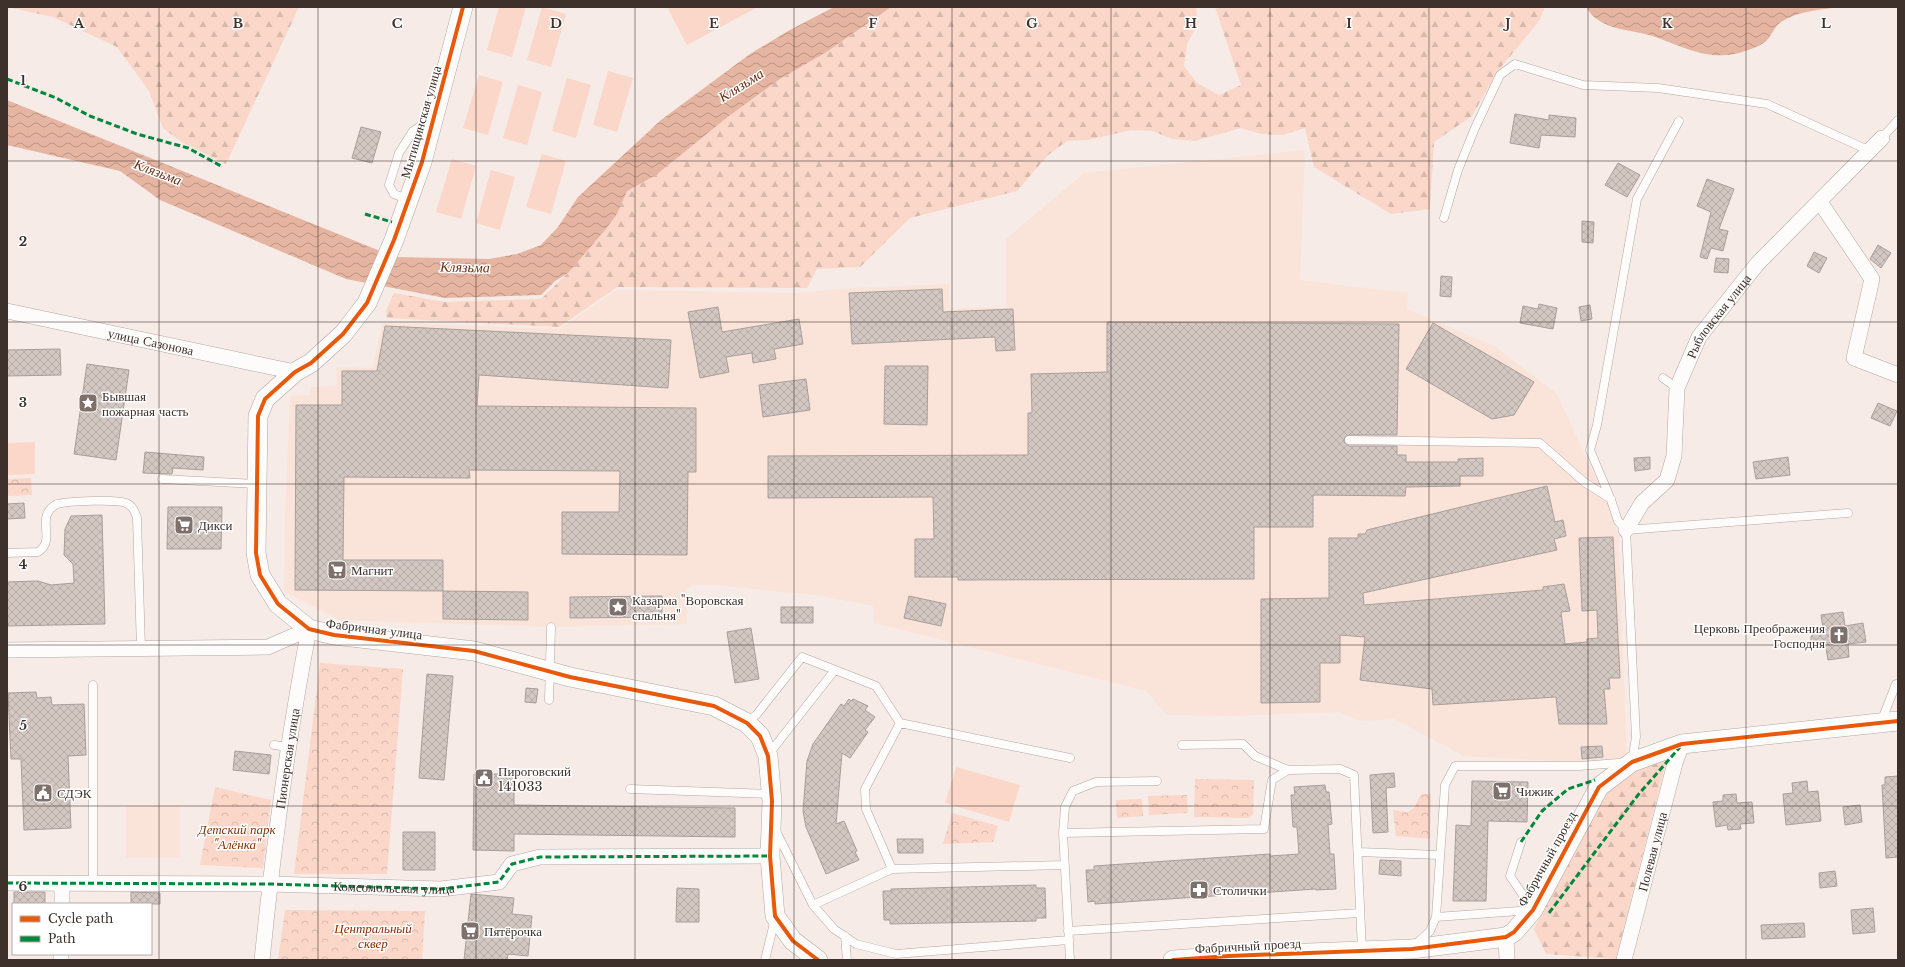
<svg xmlns="http://www.w3.org/2000/svg" width="1905" height="967" viewBox="0 0 1905 967" font-family="'Libre Baskerville',serif">
<style>
.built{fill:#fae3d9}
.forest{fill:url(#forest-firs)}
.park{fill:url(#park-crowns)}
.pitch{fill:#fad7c8}
.water{fill:url(#water-waves)}
.building{fill:url(#building-cross-hatch);stroke:#a99f9a}
.lines{fill:none;stroke-linecap:round;stroke-linejoin:round}
.service-casing{stroke:#b2a7a2;stroke-width:9}
.minor-casing{stroke:#b2a7a2;stroke-width:16}
.tertiary-casing{stroke:#b2a7a2;stroke-width:20}
.service{stroke:#fefcfb;stroke-width:8}
.minor{stroke:#fefcfb;stroke-width:15}
.tertiary{stroke:#fefcfb;stroke-width:19}
.quiet{stroke:#00873e;stroke-width:3;stroke-dasharray:6 3;stroke-linecap:butt}
.cycleway-casing{stroke:#fff;stroke-width:6}
.cycleway{stroke:#e8590c;stroke-width:4}
.grid{fill:none;stroke:#3e302b;stroke-width:1;stroke-opacity:0.55}
.labels{text-anchor:middle;dominant-baseline:central;stroke-width:3;stroke-linejoin:round;paint-order:stroke}
.street-label{font-size:13px;fill:#3e302b;stroke:#fff}
.poi-label{font-size:13px;fill:#3e302b;stroke:#fff;text-anchor:start}
.park-label{font-size:13px;font-style:italic;fill:#7e320a;stroke:#fff}
.water-label{font-size:14px;font-style:italic;fill:#692f13;stroke:#fff}
.grid-label{font-size:13px;text-anchor:middle;font-weight:bold;fill:#3e302b;stroke:#fff;stroke-width:3;stroke-linejoin:round;paint-order:stroke}
</style>
<defs>
<pattern id="forest-firs" width="22" height="20" patternUnits="userSpaceOnUse"><rect width="22" height="20" fill="#fad7c8"/><path d="M5 1l3.5 6h-7zM16 11l3.5 6h-7z" fill="#d7b9ac"/></pattern>
<pattern id="park-crowns" width="20" height="18" patternUnits="userSpaceOnUse"><rect width="20" height="18" fill="#fad7c8"/><path d="M2 6a3 3 0 1 1 6 0M12 15a3 3 0 1 1 6 0" fill="none" stroke="#d7b9ac"/></pattern>
<pattern id="water-waves" width="16" height="10" patternUnits="userSpaceOnUse"><rect width="16" height="10" fill="#e5b5a1"/><path d="M0 5q4-4 8 0t8 0" fill="none" stroke="#bb9483"/></pattern>
<pattern id="building-cross-hatch" width="8" height="8" patternUnits="userSpaceOnUse"><rect width="8" height="8" fill="#d3c7c2"/><path d="M0 0l8 8M0 8l8-8" fill="none" stroke="#b6aba7"/></pattern>
</defs>
<rect width="100%" height="100%" fill="#f6ebe6"/>
<path class="built" d="M 1305,150 L 1300,280 L 1408,293 L 1407,309 L 1494,346 L 1556,393 L 1610,508 L 1618,534 L 1627,757 L 1576,762 L 1464,756 L 1394,719 L 1360,721 L 1340,712 L 1232,716 L 1167,715 L 1146,691 L 874,623 L 873,606 L 822,596 L 717,585 L 693,585 L 687,589 L 687,624 L 551,627 L 339,620 L 284,591 L 285,516 L 290,396 L 310,395 L 311,387 L 336,386 L 337,367 L 373,368 L 382,323 L 559,329 L 617,290 L 798,293 L 850,288 L 949,284 L 950,309 L 1006,307 L 1006,239 L 1084,173 Z
M 126,805 L 180,805 L 180,858 L 126,858 Z"/>
<path class="forest" d="M 7,7 L 299,7 L 226,164 L 180,141 L 163,128 L 149,91 L 117,47 L 53,17 Z
M 891,7 L 1196,7 L 1198,24 L 1187,44 L 1184,66 L 1197,83 L 1219,95 L 1241,85 L 1215,7 L 1545,7 L 1539,21 L 1497,72 L 1472,116 L 1434,142 L 1430,209 L 1391,214 L 1314,167 L 1304,124 L 1305,128 L 1283,135 L 1261,134 L 1241,128 L 1195,141 L 1173,139 L 1152,131 L 1131,130 L 1088,140 L 1067,141 L 1048,155 L 1017,191 L 910,218 L 860,267 L 817,269 L 807,288 L 617,287 L 559,327 L 387,318 L 386,311 L 394,293 L 444,302 L 541,299 L 568,273 L 606,229 L 617,214 L 626,191 L 656,175 L 729,116 L 780,79 L 825,53 Z
M 1668,754 L 1616,959 L 1546,954 L 1534,929 L 1605,789 Z"/>
<path class="park" d="M 31,478 L 32,495 L 7,496 L 7,479 Z
M 320,663 L 403,669 L 387,874 L 294,874 Z
M 1195,779 L 1254,780 L 1253,814 L 1249,818 L 1194,817 Z
M 215,787 L 271,800 L 263,868 L 200,865 Z
M 1421,794 L 1431,794 L 1430,839 L 1396,836 L 1393,810 L 1408,812 L 1414,808 Z
M 1187,795 L 1188,813 L 1149,815 L 1148,796 Z
M 1142,799 L 1143,816 L 1117,818 L 1116,800 Z
M 952,813 L 998,826 L 993,842 L 943,844 Z
M 285,910 L 425,911 L 422,960 L 278,960 Z"/>
<path class="pitch" d="M 499,7 L 526,7 L 512,57 L 487,50 Z
M 542,7 L 566,14 L 551,67 L 527,60 Z
M 667,7 L 758,7 L 687,45 Z
M 608,71 L 633,78 L 617,132 L 593,125 Z
M 479,75 L 503,82 L 488,135 L 463,128 Z
M 567,78 L 591,85 L 576,138 L 552,131 Z
M 518,85 L 542,92 L 527,145 L 503,138 Z
M 542,154 L 566,161 L 551,214 L 526,207 Z
M 452,159 L 476,166 L 461,219 L 436,212 Z
M 491,170 L 515,177 L 500,230 L 476,223 Z
M 35,442 L 35,474 L 7,475 L 7,443 Z
M 956,767 L 1020,785 L 1009,822 L 945,803 Z"/>
<path class="water" d="M 834,7 L 891,7 L 825,53 L 780,79 L 729,116 L 656,175 L 627,191 L 617,214 L 606,229 L 568,273 L 555,281 L 541,295 L 445,298 L 346,279 L 160,200 L 120,171 L 7,145 L 7,100 L 395,257 L 489,259 L 517,254 L 541,245 L 558,227 L 578,197 L 661,120 L 750,54 L 788,31 Z
M 1586,7 L 1842,7 C 1822,9 1798,11 1781,22 C 1775,26 1772,34 1768,39 C 1762,47 1736,55 1726,55 C 1696,58 1669,39 1641,33 C 1620,29 1598,27 1586,7 Z"/>
<path class="building" d="M 1515,114 L 1549,120 L 1549,115 L 1576,118 L 1575,137 L 1541,135 L 1539,148 L 1510,143 Z
M 361,127 L 381,132 L 372,163 L 352,158 Z
M 1618,163 L 1640,175 L 1627,197 L 1605,185 Z
M 1707,179 L 1734,189 L 1719,229 L 1728,231 L 1723,251 L 1711,248 L 1707,259 L 1700,257 L 1711,212 L 1697,206 Z
M 1582,221 L 1594,222 L 1593,243 L 1582,242 Z
M 1878,245 L 1891,253 L 1881,268 L 1870,259 Z
M 1814,252 L 1827,258 L 1819,273 L 1807,266 Z
M 1716,258 L 1729,259 L 1728,273 L 1714,272 Z
M 1441,276 L 1452,277 L 1451,297 L 1440,296 Z
M 942,289 L 943,312 L 1013,309 L 1015,350 L 996,351 L 995,337 L 852,344 L 849,293 Z
M 1539,304 L 1557,308 L 1553,329 L 1520,323 L 1523,306 L 1538,309 Z
M 1590,305 L 1592,319 L 1581,321 L 1579,307 Z
M 718,307 L 722,332 L 799,319 L 803,344 L 774,349 L 776,359 L 753,363 L 752,353 L 726,357 L 729,372 L 700,378 L 688,312 Z
M 1107,322 L 1399,324 L 1397,435 L 1349,435 L 1345,437 L 1344,442 L 1349,446 L 1397,446 L 1397,455 L 1406,455 L 1406,462 L 1458,462 L 1458,459 L 1483,458 L 1483,476 L 1460,476 L 1460,486 L 1406,487 L 1405,496 L 1313,495 L 1313,527 L 1254,527 L 1254,579 L 958,580 L 958,577 L 915,577 L 915,539 L 934,539 L 933,497 L 768,498 L 768,456 L 1028,455 L 1028,413 L 1032,413 L 1031,374 L 1107,372 Z
M 1433,323 L 1534,382 L 1514,415 L 1492,419 L 1406,369 Z
M 385,326 L 671,340 L 668,388 L 479,375 L 477,406 L 696,408 L 696,472 L 688,472 L 687,555 L 562,554 L 562,512 L 619,512 L 620,471 L 469,470 L 470,478 L 344,477 L 343,560 L 443,560 L 443,591 L 295,590 L 296,405 L 342,405 L 342,371 L 377,371 Z
M 60,349 L 61,375 L 7,376 L 7,350 Z
M 87,364 L 129,370 L 116,460 L 74,454 Z
M 885,366 L 928,366 L 927,425 L 884,424 Z
M 806,379 L 810,410 L 763,417 L 759,385 Z
M 1878,403 L 1897,411 L 1890,426 L 1871,418 Z
M 145,452 L 204,457 L 203,470 L 173,468 L 172,474 L 143,473 Z
M 1650,457 L 1650,469 L 1635,471 L 1634,458 Z
M 1788,457 L 1790,475 L 1756,479 L 1753,462 Z
M 1547,486 L 1555,522 L 1563,520 L 1566,536 L 1554,539 L 1557,550 L 1363,593 L 1364,605 L 1543,590 L 1543,587 L 1564,584 L 1570,611 L 1561,612 L 1565,644 L 1587,642 L 1587,639 L 1598,638 L 1597,610 L 1582,611 L 1579,538 L 1613,537 L 1620,678 L 1609,678 L 1610,689 L 1604,689 L 1607,724 L 1559,724 L 1556,697 L 1433,705 L 1432,689 L 1360,680 L 1365,637 L 1340,635 L 1340,663 L 1320,663 L 1320,702 L 1261,703 L 1261,599 L 1329,598 L 1329,538 L 1358,538 L 1358,534 L 1365,534 L 1367,530 Z
M 24,503 L 25,518 L 7,519 L 7,504 Z
M 168,507 L 222,507 L 221,549 L 167,549 Z
M 102,515 L 105,624 L 7,626 L 7,582 L 38,581 L 51,585 L 74,583 L 73,564 L 64,555 L 65,529 L 71,516 Z
M 443,591 L 528,592 L 528,620 L 443,619 Z
M 662,596 L 662,617 L 570,618 L 570,597 Z
M 909,596 L 946,604 L 941,626 L 904,618 Z
M 781,607 L 813,607 L 813,623 L 781,623 Z
M 1843,612 L 1845,626 L 1863,623 L 1866,642 L 1848,644 L 1849,657 L 1828,660 L 1826,648 L 1814,647 L 1811,640 L 1811,637 L 1815,631 L 1823,628 L 1821,615 Z
M 751,628 L 759,679 L 735,683 L 727,632 Z
M 427,674 L 453,676 L 444,780 L 419,778 Z
M 526,688 L 538,689 L 536,703 L 525,702 Z
M 36,692 L 37,698 L 51,697 L 52,705 L 84,704 L 86,755 L 68,756 L 71,828 L 24,830 L 21,759 L 11,759 L 8,693 Z
M 849,699 L 851,701 L 853,699 L 868,706 L 865,710 L 875,717 L 865,730 L 868,732 L 850,758 L 842,753 L 836,824 L 844,821 L 857,851 L 855,852 L 859,860 L 826,874 L 806,827 L 803,811 L 807,761 L 813,744 L 841,704 L 844,706 Z
M 1602,746 L 1603,757 L 1582,759 L 1581,747 Z
M 235,751 L 271,755 L 269,774 L 233,770 Z
M 1394,773 L 1395,787 L 1386,788 L 1388,832 L 1373,833 L 1370,775 Z
M 474,774 L 514,774 L 514,805 L 735,808 L 735,837 L 514,834 L 514,851 L 473,850 Z
M 1898,776 L 1898,857 L 1886,858 L 1882,785 L 1885,785 L 1885,777 Z
M 1472,781 L 1528,782 L 1527,822 L 1488,821 L 1486,901 L 1453,901 L 1456,825 L 1471,826 Z
M 1807,781 L 1808,792 L 1818,791 L 1821,821 L 1786,825 L 1783,794 L 1793,793 L 1792,783 Z
M 1325,785 L 1326,792 L 1329,792 L 1332,824 L 1328,825 L 1330,854 L 1334,854 L 1336,889 L 1316,890 L 1316,889 L 1095,904 L 1095,901 L 1088,902 L 1086,870 L 1094,870 L 1094,866 L 1270,854 L 1270,856 L 1299,854 L 1297,827 L 1293,827 L 1291,795 L 1295,795 L 1294,787 Z
M 1736,794 L 1737,803 L 1752,802 L 1754,823 L 1740,824 L 1741,829 L 1728,830 L 1727,825 L 1716,827 L 1713,802 L 1723,801 L 1723,795 Z
M 1860,805 L 1862,822 L 1845,825 L 1843,807 Z
M 403,832 L 435,832 L 435,870 L 403,870 Z
M 897,839 L 923,839 L 923,853 L 898,853 Z
M 1380,860 L 1401,861 L 1401,876 L 1379,874 Z
M 1835,871 L 1837,886 L 1820,888 L 1819,873 Z
M 1036,885 L 1036,888 L 1045,888 L 1046,918 L 1036,918 L 1036,921 L 890,924 L 890,920 L 884,920 L 883,891 L 891,891 L 891,889 Z
M 677,888 L 699,889 L 699,922 L 676,922 Z
M 14,892 L 45,892 L 45,904 L 14,904 Z
M 131,892 L 160,893 L 160,904 L 131,904 Z
M 471,894 L 514,898 L 512,914 L 532,916 L 528,956 L 508,954 L 507,960 L 464,960 Z
M 1873,908 L 1875,932 L 1853,934 L 1851,910 Z
M 1804,923 L 1805,937 L 1762,939 L 1761,925 Z"/>
<g class="lines">
<defs>
<path id="service" d="M 1882,138 L 1898,120
M 409,200 L 394,194 L 389,185 L 399,153 L 413,131 L 430,120
M 1444,218 L 1458,170 L 1475,128 L 1500,75 L 1515,64 L 1583,85 L 1658,88 L 1767,104 L 1870,151
M 1663,378 L 1677,388
M 1349,440 L 1540,443 L 1584,482 L 1611,499
M 162,479 L 257,484
M 1626,530 L 1848,513
M 7,553 L 38,552 C 58,539 33,517 57,504 C 69,501 116,499 126,503 C 133,506 135,512 137,518 L 141,649
M 549,700 L 551,627
M 1881,722 L 1896,684 L 1898,684
M 747,723 L 757,714 L 802,657 L 876,686 L 900,723 L 1070,758
M 274,745 L 289,747
M 1182,745 L 1243,744 L 1255,756 L 1288,770
M 768,755 L 834,671
M 630,789 L 771,794
M 776,831 L 813,905 L 892,869 L 1065,865
M 1063,833 L 1065,807 L 1073,791 L 1096,782 L 1157,781
M 1358,852 L 1439,855
M 892,869 L 866,809 L 865,789 L 900,723
M 93,884 L 93,685
M 813,905 L 834,929 L 856,944 L 896,954 L 1069,940
M 1436,917 L 1445,785 L 1455,766 L 1579,766 L 1632,762 L 1636,737 L 1626,530 L 1618,521 L 1611,500 L 1590,450 L 1597,425 L 1637,199 L 1679,121
M 1068,931 L 1360,913
M 845,936 L 847,960
M 1415,945 L 1430,931 L 1436,917 L 1533,910 L 1510,876 L 1521,842
M 765,960 L 775,919
M 1070,960 L 1063,833 L 1264,829 L 1272,780 L 1288,770 L 1340,769 L 1354,775 L 1362,951"/>
<g id="minor">
<path d="M 1820,202 L 1872,279 L 1854,358 L 1898,375"/>
<path id="s1" d="M 7,311 L 295,372"/>
<path id="s2" d="M 1626,530 L 1642,503 L 1667,480 L 1674,456 L 1677,388 L 1699,337 L 1758,263 L 1882,138"/>
<path d="M 7,650 L 268,647 L 309,629"/>
<path d="M 7,883 L 270,884 L 441,889 L 499,882 L 512,864 L 540,857 L 770,856"/>
<path d="M 62,904 L 62,884"/>
<path d="M 1506,937 L 1507,960"/>
<path d="M 61,960 L 61,954"/>
<path id="s3" d="M 262,960 C 273,849 288,738 309,629"/>
<path id="s4" d="M 1624,960 L 1675,763 L 1682,744"/>
</g>
<path id="tertiary" d="M 463,7 L 422,162 L 394,240 L 367,303 L 343,334 L 311,363 L 295,372 L 265,399 L 258,416 L 256,553 L 260,575 L 278,604 L 309,629 L 334,635 L 474,651 L 570,677 L 714,706 L 747,723 L 760,736 L 768,756 L 772,801 L 770,856 L 775,916 L 793,941 L 818,960
M 1173,960 L 1229,956 L 1412,949 L 1506,937 L 1514,932 L 1533,910 L 1599,787 L 1632,762 L 1682,744 L 1898,721"/>
</defs>
<use href="#service" class="service-casing"/>
<use href="#minor" class="minor-casing"/>
<use href="#tertiary" class="tertiary-casing"/>
<use href="#service" class="service"/>
<use href="#minor" class="minor"/>
<use href="#tertiary" class="tertiary"/>
<g class="quiet">
<path d="M 7,79 L 56,98 L 90,116 L 137,134 L 188,148 L 221,166"/>
<path d="M 365,214 L 392,222"/>
<path d="M 1521,842 L 1542,811 L 1568,789 L 1595,780"/>
<path id="s5" d="M 7,883 L 270,884 L 441,889 L 499,882 L 512,864 L 540,857 L 770,856"/>
<path d="M 1549,913 L 1638,795 L 1680,747"/>
</g>
<defs>
<path id="cycleway" d="M 463,7 L 422,162 L 394,240 L 367,303 L 343,334 L 311,363 L 295,372 L 265,399 L 258,416 L 256,553 L 260,575 L 278,604 L 309,629 L 334,635 L 474,651 L 570,677 L 714,706 L 747,723 L 760,736 L 768,756 L 772,801 L 770,856 L 775,916 L 793,941 L 818,960
M 1173,960 L 1229,956 L 1412,949 L 1506,937 L 1514,932 L 1533,910 L 1599,787 L 1632,762 L 1682,744 L 1898,721"/>
</defs>
<use href="#cycleway" class="cycleway-casing"/>
<use href="#cycleway" class="cycleway"/>
</g>
<path class="grid" d="M 159,7 L 159,960M 318,7 L 318,960M 476,7 L 476,960M 635,7 L 635,960M 794,7 L 794,960M 952,7 L 952,960M 1111,7 L 1111,960M 1270,7 L 1270,960M 1429,7 L 1429,960M 1588,7 L 1588,960M 1746,7 L 1746,960M 7,161 L 1898,161M 7,322 L 1898,322M 7,484 L 1898,484M 7,645 L 1898,645M 7,806 L 1898,806"/>
<defs>
<symbol id="sight-square" viewBox="-11 -11 22 22"><rect x="-9" y="-9" width="18" height="18" rx="4" fill="#7e716c" stroke="#fff"/><path d="M0-6L1.8-2.2L6-1.7L2.9 1.2L3.7 5.4L0 3.3L-3.7 5.4L-2.9 1.2L-6-1.7L-1.8-2.2Z" fill="#fff"/></symbol>
<symbol id="supermarket-square" viewBox="-11 -11 22 22"><rect x="-9" y="-9" width="18" height="18" rx="4" fill="#7e716c" stroke="#fff"/><path d="M-6-5.5h2.5l.6 2H6L4.5 2H-2.5L-4.4-4H-6ZM-1.5 3.2a1.3 1.3 0 1 0 .1 0ZM3 3.2a1.3 1.3 0 1 0 .1 0Z" fill="#fff"/></symbol>
<symbol id="church-square" viewBox="-11 -11 22 22"><rect x="-9" y="-9" width="18" height="18" rx="4" fill="#7e716c" stroke="#fff"/><path d="M-1.2-6h2.4v3.5h3.3v2.4h-3.3V6h-2.4V-.1h-3.3v-2.4h3.3Z" fill="#fff"/></symbol>
<symbol id="civic-square" viewBox="-11 -11 22 22"><rect x="-9" y="-9" width="18" height="18" rx="4" fill="#7e716c" stroke="#fff"/><path d="M-.6-6.5H3V-4.5H.6V-3L4-1V1h2V6H-6V1h2V-1L-.6-3ZM-1.2 2.5V6h2.4V2.5Z" fill="#fff"/></symbol>
<symbol id="pharmacy-square" viewBox="-11 -11 22 22"><rect x="-9" y="-9" width="18" height="18" rx="4" fill="#7e716c" stroke="#fff"/><path d="M-2-6h4v4h4v4h-4v4h-4v-4h-4v-4h4Z" fill="#fff"/></symbol>
</defs>
<g fill-rule="evenodd">
<use href="#sight-square" x="77" y="392" width="22" height="22"/>
<use href="#supermarket-square" x="173" y="514" width="22" height="22"/>
<use href="#supermarket-square" x="326" y="559" width="22" height="22"/>
<use href="#sight-square" x="607" y="596" width="22" height="22"/>
<use href="#church-square" x="1828" y="624" width="22" height="22"/>
<use href="#civic-square" x="473" y="767" width="22" height="22"/>
<use href="#supermarket-square" x="1491" y="780" width="22" height="22"/>
<use href="#civic-square" x="32" y="782" width="22" height="22"/>
<use href="#pharmacy-square" x="1188" y="879" width="22" height="22"/>
<use href="#supermarket-square" x="459" y="920" width="22" height="22"/>
</g>
<g class="labels">
<g class="street-label">
<text transform="translate(421 122) rotate(-74)">Мытищинская улица</text>
<text stroke="none"><textPath href="#s2" startOffset="242">Рыбловская улица</textPath></text>
<text stroke="none"><textPath href="#s1" startOffset="147">улица Сазонова</textPath></text>
<text transform="translate(374 629) rotate(7)">Фабричная улица</text>
<text stroke="none"><textPath href="#s3" startOffset="203">Пионерская улица</textPath></text>
<text stroke="none"><textPath href="#s4" startOffset="112">Полевая улица</textPath></text>
<text transform="translate(1547 859) rotate(-61)">Фабричный проезд</text>
<text stroke="none"><textPath href="#s5" startOffset="387">Комсомольская улица</textPath></text>
<text transform="translate(1248 946) rotate(-3)">Фабричный проезд</text>
</g>
<g class="poi-label">
<text x="102" y="396">Бывшая<tspan x="102" dy="15">пожарная часть</tspan></text>
<text x="198" y="525">Дикси</text>
<text x="351" y="570">Магнит</text>
<text x="632" y="600">Казарма "Воровская<tspan x="632" dy="15">спальня"</tspan></text>
<text x="1825" y="628" text-anchor="end">Церковь Преображения<tspan x="1825" dy="15">Господня</tspan></text>
<text x="498" y="771">Пироговский<tspan x="498" dy="15">141033</tspan></text>
<text x="1516" y="791">Чижик</text>
<text x="57" y="793">СДЭК</text>
<text x="1213" y="890">Столички</text>
<text x="484" y="931">Пятёрочка</text>
</g>
<g class="park-label">
<text x="237" y="829">Детский парк<tspan x="237" dy="15">"Алёнка"</tspan></text>
<text x="373" y="928">Центральный<tspan x="373" dy="15">сквер</tspan></text>
</g>
<g class="water-label">
<text transform="translate(741 85) rotate(-32)">Клязьма</text>
<text transform="translate(158 172) rotate(21)">Клязьма</text>
<text transform="translate(465 267) rotate(1)">Клязьма</text>
</g>
</g>
<g class="grid-label">
<text x="79" y="28">A</text>
<text x="238" y="28">B</text>
<text x="397" y="28">C</text>
<text x="556" y="28">D</text>
<text x="714" y="28">E</text>
<text x="873" y="28">F</text>
<text x="1032" y="28">G</text>
<text x="1191" y="28">H</text>
<text x="1349" y="28">I</text>
<text x="1508" y="28">J</text>
<text x="1667" y="28">K</text>
<text x="1826" y="28">L</text>
<text x="23" y="85">1</text>
<text x="23" y="246">2</text>
<text x="23" y="407">3</text>
<text x="23" y="569">4</text>
<text x="23" y="730">5</text>
<text x="23" y="891">6</text>
</g>
<rect width="1905" height="967" fill="none" stroke="#3e302b" stroke-width="16"/>
<rect x="12" y="903" width="140" height="52" fill="#ffffff" stroke="#b2acaa"/>
<rect x="20" y="916" width="20" height="6" fill="#e8590c" stroke="#b2acaa"/>
<text x="48" y="923" font-size="12" fill="#3e302b">Cycle path</text>
<rect x="20" y="936" width="20" height="6" fill="#00873e" stroke="#b2acaa"/>
<text x="48" y="943" font-size="12" fill="#3e302b">Path</text>
</svg>
